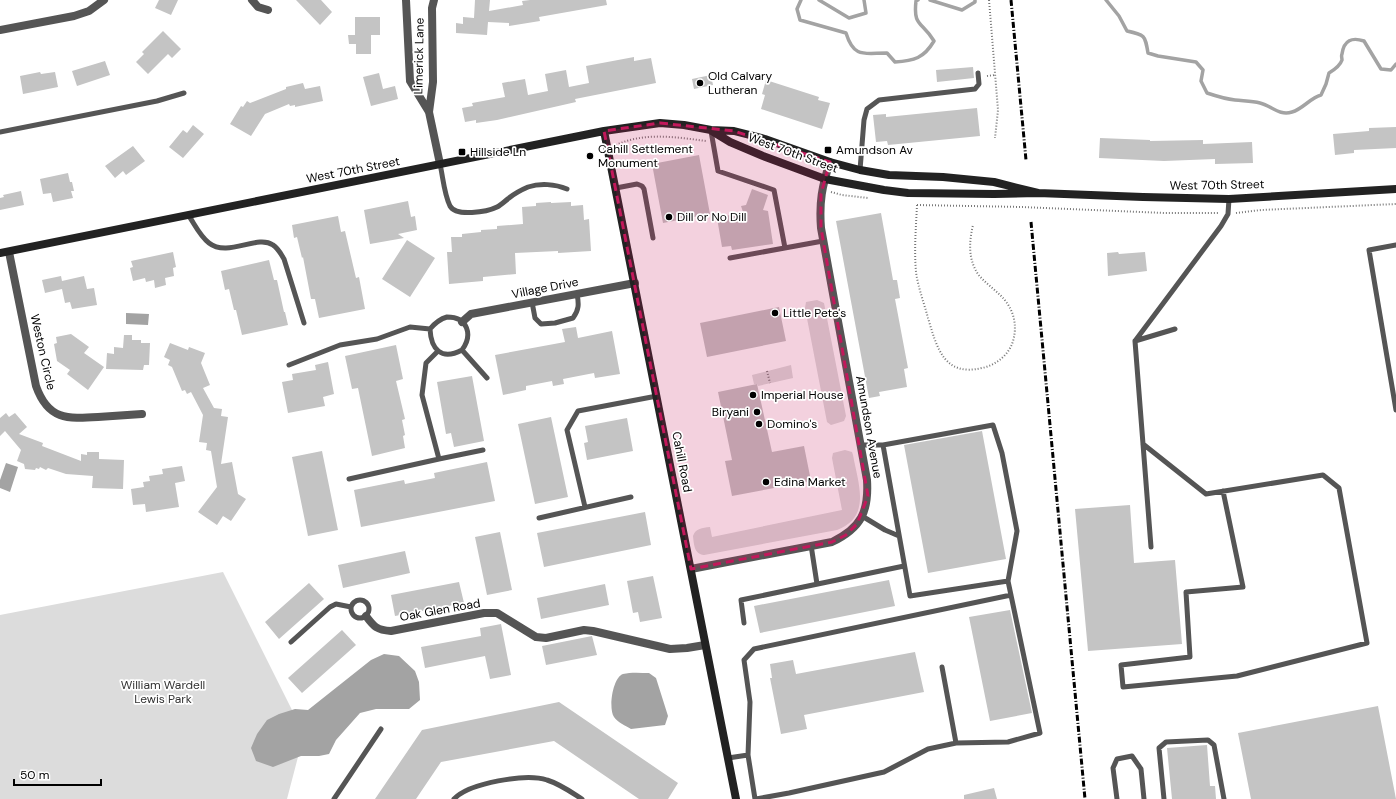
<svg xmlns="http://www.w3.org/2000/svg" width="1396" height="799" viewBox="0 0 1396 799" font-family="'DM Sans',sans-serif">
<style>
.green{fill:#dcdcdc}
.water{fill:#a3a3a3}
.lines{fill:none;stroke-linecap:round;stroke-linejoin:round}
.stream{stroke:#a3a3a3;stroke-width:3.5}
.building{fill:#c4c4c4}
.path{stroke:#777;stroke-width:2;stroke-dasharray:1 2;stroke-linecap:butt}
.lane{stroke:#555;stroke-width:5}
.street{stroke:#555;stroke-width:8}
.secondary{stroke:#222;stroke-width:8}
.rail{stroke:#000;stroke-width:3;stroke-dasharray:6 2 1 2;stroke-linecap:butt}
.marked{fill:#c2185b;fill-opacity:0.2;stroke:#c2185b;stroke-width:3;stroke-dasharray:8 5;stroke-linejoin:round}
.poi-dot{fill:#000;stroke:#fff;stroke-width:1.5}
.labels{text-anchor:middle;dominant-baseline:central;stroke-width:3.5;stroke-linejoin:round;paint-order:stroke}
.street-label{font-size:12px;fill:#000;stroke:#fff}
.poi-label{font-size:12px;fill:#000;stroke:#fff;text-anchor:start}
.park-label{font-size:12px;fill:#333;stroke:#fff}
</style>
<rect width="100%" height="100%" fill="#fff"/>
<path class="green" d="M 817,300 L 824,303 L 846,416 L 844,421 L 831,425 L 827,422 L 805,308 L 806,302 Z
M 791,365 L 793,378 L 758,386 L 757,384 L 754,384 L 752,375 Z
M 845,450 L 852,452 L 853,455 C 858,483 872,517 837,530 L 704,555 C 694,554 694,544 693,536 C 696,528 702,528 710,527 L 712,537 L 842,510 L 832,458 L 833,453 Z
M 223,572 L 304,734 L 287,799 L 0,799 L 0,615 Z"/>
<path class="water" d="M 126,313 L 149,314 L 148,325 L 126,324 Z
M 6,463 L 18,467 L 10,492 L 0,488 L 0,480 Z
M 384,654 L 399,656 L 415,671 L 419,682 L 420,700 L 409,709 L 376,709 L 360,713 L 336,740 L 329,754 L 319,756 L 301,756 L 273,767 L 256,761 L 251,748 L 257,734 L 267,720 L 279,714 L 295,709 L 308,710 L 371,660 Z
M 649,673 L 656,678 L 668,716 L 665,725 L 631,729 C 626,726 617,722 614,717 C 608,708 613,677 623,674 C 631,672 641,673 649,673 Z"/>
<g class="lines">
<path class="stream" d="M 801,0 L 797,9 L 800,20 L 846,33 C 854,59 865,53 887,53 L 895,62 C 914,61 924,58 934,41 C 922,21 913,27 916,1 L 918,0
M 819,0 L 849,18 L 866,13 L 864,0
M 930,0 L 962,10 L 975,2 L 975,0
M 1106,0 L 1119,16 L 1127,31 C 1145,35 1145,35 1148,53 L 1158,56 L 1196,62 L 1203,70 L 1201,81 L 1207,93 C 1216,96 1225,99 1235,100 C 1243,101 1252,101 1260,103 C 1272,106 1279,116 1292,112 C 1303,109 1310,98 1321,95 L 1326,84 L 1329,73 C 1334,70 1340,66 1342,60 C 1342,58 1341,56 1342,54 C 1344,40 1352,37 1364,41 L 1381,69 L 1391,70 L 1396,64"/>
</g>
<path class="building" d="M 159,0 L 178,0 L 171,15 L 155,8 Z
M 296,0 L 321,0 L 332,12 L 320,25 Z
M 475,0 L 490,0 L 489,11 L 523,5 L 522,1 L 530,0 L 606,0 L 607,5 L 539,17 L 540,21 L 509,26 L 509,23 L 488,22 L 487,35 L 456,33 L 456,23 L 463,24 L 463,17 L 474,18 Z
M 355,17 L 380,17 L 380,35 L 371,35 L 371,54 L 356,54 L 356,44 L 349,44 L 348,35 L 355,35 Z
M 163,31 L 181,49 L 172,58 L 168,54 L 148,74 L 136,62 L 144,54 L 142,52 Z
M 634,57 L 634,61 L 651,58 L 656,83 L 575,99 L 576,102 L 497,120 L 476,123 L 476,120 L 465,122 L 462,108 L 473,106 L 472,103 L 505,97 L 502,83 L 525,79 L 528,95 L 548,91 L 545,74 L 566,70 L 569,87 L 589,83 L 586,66 Z
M 105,61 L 110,75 L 77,86 L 72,71 Z
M 973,67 L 974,78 L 937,82 L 936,70 Z
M 40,72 L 41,74 L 55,72 L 58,87 L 23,94 L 20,76 Z
M 379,73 L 383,89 L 395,86 L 398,99 L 371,106 L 363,77 Z
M 711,75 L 713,85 L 694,89 L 692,79 Z
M 766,80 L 819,97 L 818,100 L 830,103 L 822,129 L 761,109 L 765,95 L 762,94 Z
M 303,83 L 305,89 L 320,86 L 323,101 L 295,107 L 295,105 L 290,106 L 289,104 L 265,114 L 251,136 L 230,124 L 241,106 L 243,107 L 247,101 L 250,103 L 286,89 L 286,87 Z
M 977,108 L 980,136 L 888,145 L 887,141 L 876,142 L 873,115 L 886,114 L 886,117 Z
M 193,125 L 204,134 L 183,158 L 169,147 L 183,130 L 187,133 Z
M 1396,127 L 1396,148 L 1354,150 L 1354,153 L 1335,155 L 1333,134 L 1369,131 L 1369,128 Z
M 1100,138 L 1150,140 L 1150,141 L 1203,140 L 1203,144 L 1252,142 L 1253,163 L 1215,164 L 1215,159 L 1164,161 L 1099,158 Z
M 133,146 L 145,161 L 126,175 L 123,171 L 115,178 L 105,166 Z
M 699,155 L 710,214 L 663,223 L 652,164 Z
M 68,173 L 70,182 L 72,182 L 74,191 L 71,191 L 73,198 L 53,202 L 51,193 L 43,194 L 40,179 Z
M 752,189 L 768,195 L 763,210 L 768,211 L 773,244 L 732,250 L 731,246 L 722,247 L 717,218 L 743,212 L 741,206 L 746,205 Z
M 21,191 L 24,205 L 0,210 L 0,198 L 4,197 L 3,195 Z
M 408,201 L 411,217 L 415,216 L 417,230 L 398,234 L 404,238 L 370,244 L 364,210 Z
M 551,202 L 551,203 L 571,202 L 571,206 L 583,205 L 584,220 L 589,219 L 591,251 L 558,253 L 558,251 L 515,253 L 516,274 L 483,277 L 483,281 L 449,284 L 447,252 L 452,252 L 451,237 L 462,237 L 462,234 L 481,232 L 481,230 L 497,229 L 497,226 L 523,224 L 522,207 L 536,206 L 536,203 Z
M 881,213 L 893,280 L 897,280 L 900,298 L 895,299 L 908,368 L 904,369 L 907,387 L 879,392 L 880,396 L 869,398 L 836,221 Z
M 338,216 L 341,232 L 345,231 L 356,278 L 359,277 L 365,309 L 319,318 L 315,299 L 311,299 L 303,257 L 302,258 L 297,237 L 294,238 L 292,225 Z
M 407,240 L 435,258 L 410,297 L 382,279 Z
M 173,252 L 176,267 L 173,268 L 174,276 L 165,278 L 166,285 L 155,288 L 154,280 L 146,282 L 145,278 L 133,281 L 130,268 L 133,267 L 131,261 Z
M 1118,252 L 1119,254 L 1145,252 L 1147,271 L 1108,276 L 1107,253 Z
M 269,260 L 274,280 L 277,280 L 284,312 L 285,312 L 288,325 L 242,335 L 236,310 L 234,310 L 229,289 L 225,290 L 221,271 Z
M 61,276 L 62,281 L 84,276 L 87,289 L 94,288 L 97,305 L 72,309 L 70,302 L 65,303 L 62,289 L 45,293 L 42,280 Z
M 779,307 L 786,341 L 707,357 L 700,323 Z
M 576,327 L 578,338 L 612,331 L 620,374 L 595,378 L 594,373 L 563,379 L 564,384 L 553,386 L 552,381 L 526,386 L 526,390 L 503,395 L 495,355 L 565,342 L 562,329 Z
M 71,334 L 89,347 L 84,353 L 104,367 L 88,390 L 67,374 L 70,370 L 57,361 L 54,344 L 57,343 L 56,337 Z
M 124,335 L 132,335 L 132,340 L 141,340 L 141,343 L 150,343 L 149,365 L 144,365 L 143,370 L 106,369 L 107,353 L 114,354 L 114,347 L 123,348 Z
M 170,343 L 188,350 L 189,347 L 205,353 L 201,363 L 210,385 L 203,388 L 214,408 L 222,409 L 221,416 L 228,417 L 221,464 L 232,462 L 238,494 L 246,499 L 231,521 L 223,516 L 217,525 L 198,512 L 217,487 L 211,451 L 206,450 L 207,443 L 199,442 L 203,415 L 191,392 L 187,394 L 185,390 L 182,391 L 172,367 L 168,365 L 170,360 L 164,357 Z
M 396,345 L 403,379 L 396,381 L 405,419 L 402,420 L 405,435 L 403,436 L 405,448 L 372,456 L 358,388 L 352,389 L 345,356 Z
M 328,362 L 334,394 L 323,397 L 325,406 L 288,413 L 282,382 L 293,380 L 292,374 L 316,370 L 315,365 Z
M 472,376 L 484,441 L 454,447 L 451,433 L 446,434 L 437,382 Z
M 757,384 L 772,452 L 804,446 L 811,481 L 732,496 L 725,461 L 732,460 L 718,392 Z
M 6,413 L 9,417 L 15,413 L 27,427 L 19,434 L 43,443 L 42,446 L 81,461 L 81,454 L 87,455 L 87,452 L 99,452 L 99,459 L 124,460 L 123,489 L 92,488 L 93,476 L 66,474 L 48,468 L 46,470 L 40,467 L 39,469 L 36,468 L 35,470 L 25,469 L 24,464 L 17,461 L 21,450 L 5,431 L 0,436 L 0,418 Z
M 551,417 L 568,497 L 535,504 L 518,424 Z
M 627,418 L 633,451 L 587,460 L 584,443 L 588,442 L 585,426 Z
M 982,431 L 1006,559 L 928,573 L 904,445 Z
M 322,451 L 338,530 L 308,536 L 292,457 Z
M 487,462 L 495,501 L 361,527 L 354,490 L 404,480 L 405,484 L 435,478 L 434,473 Z
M 182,466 L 185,481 L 175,483 L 179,507 L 146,512 L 145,504 L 133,505 L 131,489 L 144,487 L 143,482 L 150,481 L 149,476 L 163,474 L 162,469 Z
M 1130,505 L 1134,563 L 1175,560 L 1182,644 L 1088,651 L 1075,509 Z
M 645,512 L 651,545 L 544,567 L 537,533 Z
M 500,532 L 512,590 L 487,595 L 475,537 Z
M 405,551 L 410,573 L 343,588 L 338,565 Z
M 653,576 L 662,618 L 640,622 L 638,612 L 633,613 L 627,581 Z
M 889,580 L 895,606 L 760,633 L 754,606 Z
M 459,582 L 464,603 L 395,616 L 391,595 Z
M 309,583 L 324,599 L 279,639 L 265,622 Z
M 605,584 L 609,605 L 541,619 L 537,598 Z
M 1010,610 L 1032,713 L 990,721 L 969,617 Z
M 501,624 L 511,675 L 490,679 L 485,656 L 425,668 L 421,647 L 481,636 L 480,628 Z
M 342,630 L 356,645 L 302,693 L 288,678 Z
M 592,636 L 597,655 L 546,665 L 542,646 Z
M 915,652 L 924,692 L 804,715 L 807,729 L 781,734 L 770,678 L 772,678 L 770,664 L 793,660 L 796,674 Z
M 559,702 L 678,783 L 668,799 L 639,799 L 554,741 L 441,762 L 416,799 L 375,799 L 422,730 Z
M 1378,706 L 1396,799 L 1251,799 L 1238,733 Z
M 1207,745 L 1210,786 L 1215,786 L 1216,799 L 1172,799 L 1167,748 Z
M 994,788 L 997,799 L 964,799 L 964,795 Z"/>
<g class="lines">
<path class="path" d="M 989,0 L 998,110 L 995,138
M 987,76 L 995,75
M 616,145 C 644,132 676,137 706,141
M 831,192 L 842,195 L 868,198
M 917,205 L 1022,207 L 1165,213 L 1219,213
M 917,205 C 916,227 914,249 916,272 C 918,287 924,303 928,318 C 937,348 944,377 982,368 C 996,365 1009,355 1013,341 C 1018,324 1013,307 1000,295 C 993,288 984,282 978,274 C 968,259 969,242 973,225
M 1236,213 L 1261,210 L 1396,204
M 767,371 L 770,383"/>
<path class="lane" d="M 711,131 L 718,171 L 774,190 L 785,248
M 0,132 L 157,101 L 184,93
M 440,164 C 443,177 444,194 450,206 C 456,217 487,212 497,207 C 501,205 505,201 509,198 C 514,194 521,190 528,187 C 540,183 555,184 567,189
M 860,170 L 864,120 L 867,109 L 879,100 L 975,89 L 979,84 L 978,73
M 616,188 L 637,184 L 642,186 L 644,189 L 653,238
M 189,216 C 195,225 200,236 209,243 C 228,258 257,234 273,245 C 278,248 281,254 284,259 L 304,323
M 1396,245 L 1369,250 L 1396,410
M 730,258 L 823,241
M 532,302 L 535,318 L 541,324 L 555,323 L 573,318 C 579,310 579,304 577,294
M 447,317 C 468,317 473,335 462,350 C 441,361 431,349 430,329 C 435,323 440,319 447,317 Z
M 1135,341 L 1175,329
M 462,350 L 487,378
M 289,365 L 340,345 L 377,339 L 410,327 L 430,329
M 1143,444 L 1206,494 L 1323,475 L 1339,488 L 1367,643 L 1237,676 L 1123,687 L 1121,665 L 1190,657 L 1186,592 L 1243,587 L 1223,491
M 860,445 L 883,445 L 910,596 L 1008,581 L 1040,733 L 1008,742 L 956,743
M 883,445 L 993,425 L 1002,453 L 1017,531 L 1008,581
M 439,459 L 483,450
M 349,479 L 439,459 L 422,395 L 426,363 L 438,351
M 585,507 L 567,430 L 578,411 L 657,396
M 862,516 L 885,530 L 899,536
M 539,518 L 631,497
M 811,545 L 817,584
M 1151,547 L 1135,341 L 1221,226 L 1228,214 L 1229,199
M351 609a9 9 0 1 1 18 0a9 9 0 1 1-18 0Z
M 744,623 L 741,600 L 904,566
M 291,642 L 330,607 L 336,604 L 351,607
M 748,755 L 755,799
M 728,758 L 748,755 L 750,702 L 744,660 L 754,649 L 1011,595
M 334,799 L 381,729
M 454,799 C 469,783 526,773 547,780 C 560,784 571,792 582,799
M 756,799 L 789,793 L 884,772 L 928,749 L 956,743 L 942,667
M 1117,799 L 1113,768 L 1117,759 L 1132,756 L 1141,769 L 1144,799
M 1164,799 L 1159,748 L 1166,742 L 1208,740 L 1214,745 L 1224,799"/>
<path class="street" d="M 252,0 L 258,7 L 268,10
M 406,0 L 410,81 L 429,112 L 440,164
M 0,30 L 74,16 L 89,11 L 104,0
M 429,112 L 433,82 L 432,8 L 434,0
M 9,252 L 36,386 C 48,420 67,419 98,417 C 113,416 127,415 142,414
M 462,322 L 471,314 L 635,283
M 691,569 L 832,542 C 861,528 869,512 867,480 L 821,228 C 819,202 822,186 830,162
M 366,616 C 374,627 377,630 391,631 L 484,613 L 497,613 L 536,637 L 546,638 L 584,630 L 593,631 L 670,649 L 687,648 L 705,645"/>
<path class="secondary" d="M 604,131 L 736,799
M 712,131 L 730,142 L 763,156 L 825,179 L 884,190 L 908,193 L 994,194 L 1038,193 L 1143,197 L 1229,199 L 1396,189
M 0,253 L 604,131 L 660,123 L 684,125 L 711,130 L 734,131 L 765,139 L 830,162 L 860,170 L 889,175 L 943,177 L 994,182 L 1038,193"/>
<path class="rail" d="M 1011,0 L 1026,160
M 1031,222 L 1085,799"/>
</g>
<path class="marked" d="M 660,123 L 734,131 L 830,162 L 821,194 L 821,228 L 868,496 L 857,524 L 846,535 L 832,542 L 691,569 L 604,131 Z"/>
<g class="poi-dot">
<circle cx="700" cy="83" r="4"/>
<rect x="824" y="146" width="8" height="8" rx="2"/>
<rect x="458" y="148" width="8" height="8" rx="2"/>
<circle cx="590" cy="156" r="4"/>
<circle cx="669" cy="217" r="4"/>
<circle cx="775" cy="313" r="4"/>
<circle cx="753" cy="395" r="4"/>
<circle cx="757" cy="412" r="4"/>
<circle cx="759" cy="424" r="4"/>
<circle cx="766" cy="482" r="4"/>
</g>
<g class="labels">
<g class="street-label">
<text transform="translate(419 56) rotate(-89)">Limerick Lane</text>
<text transform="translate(793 153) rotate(20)">West 70th Street</text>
<text transform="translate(353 170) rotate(-11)">West 70th Street</text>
<text transform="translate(1217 185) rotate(-1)">West 70th Street</text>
<text transform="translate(545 288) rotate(-11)">Village Drive</text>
<text transform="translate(43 352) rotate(77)">Weston Circle</text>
<text transform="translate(869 427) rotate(80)">Amundson Avenue</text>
<text transform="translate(682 462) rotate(79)">Cahill Road</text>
<text transform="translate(440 610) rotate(-10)">Oak Glen Road</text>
</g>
<g class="poi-label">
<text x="708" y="76">Old Calvary<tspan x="708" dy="14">Lutheran</tspan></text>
<text x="598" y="149">Cahill Settlement<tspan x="598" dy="14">Monument</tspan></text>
<text x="836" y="150">Amundson Av</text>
<text x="470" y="152">Hillside Ln</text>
<text x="677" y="217">Dill or No Dill</text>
<text x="783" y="313">Little Pete's</text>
<text x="761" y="395">Imperial House</text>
<text x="749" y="412" text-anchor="end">Biryani</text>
<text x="767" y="424">Domino's</text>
<text x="774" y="482">Edina Market</text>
</g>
<g class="park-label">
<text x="163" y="685">William Wardell<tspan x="163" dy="14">Lewis Park</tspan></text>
</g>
</g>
<path d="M14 779v6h87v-6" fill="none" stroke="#000000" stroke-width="2"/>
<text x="20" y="779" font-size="12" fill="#000000" stroke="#ffffff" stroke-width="3" paint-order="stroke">50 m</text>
</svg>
